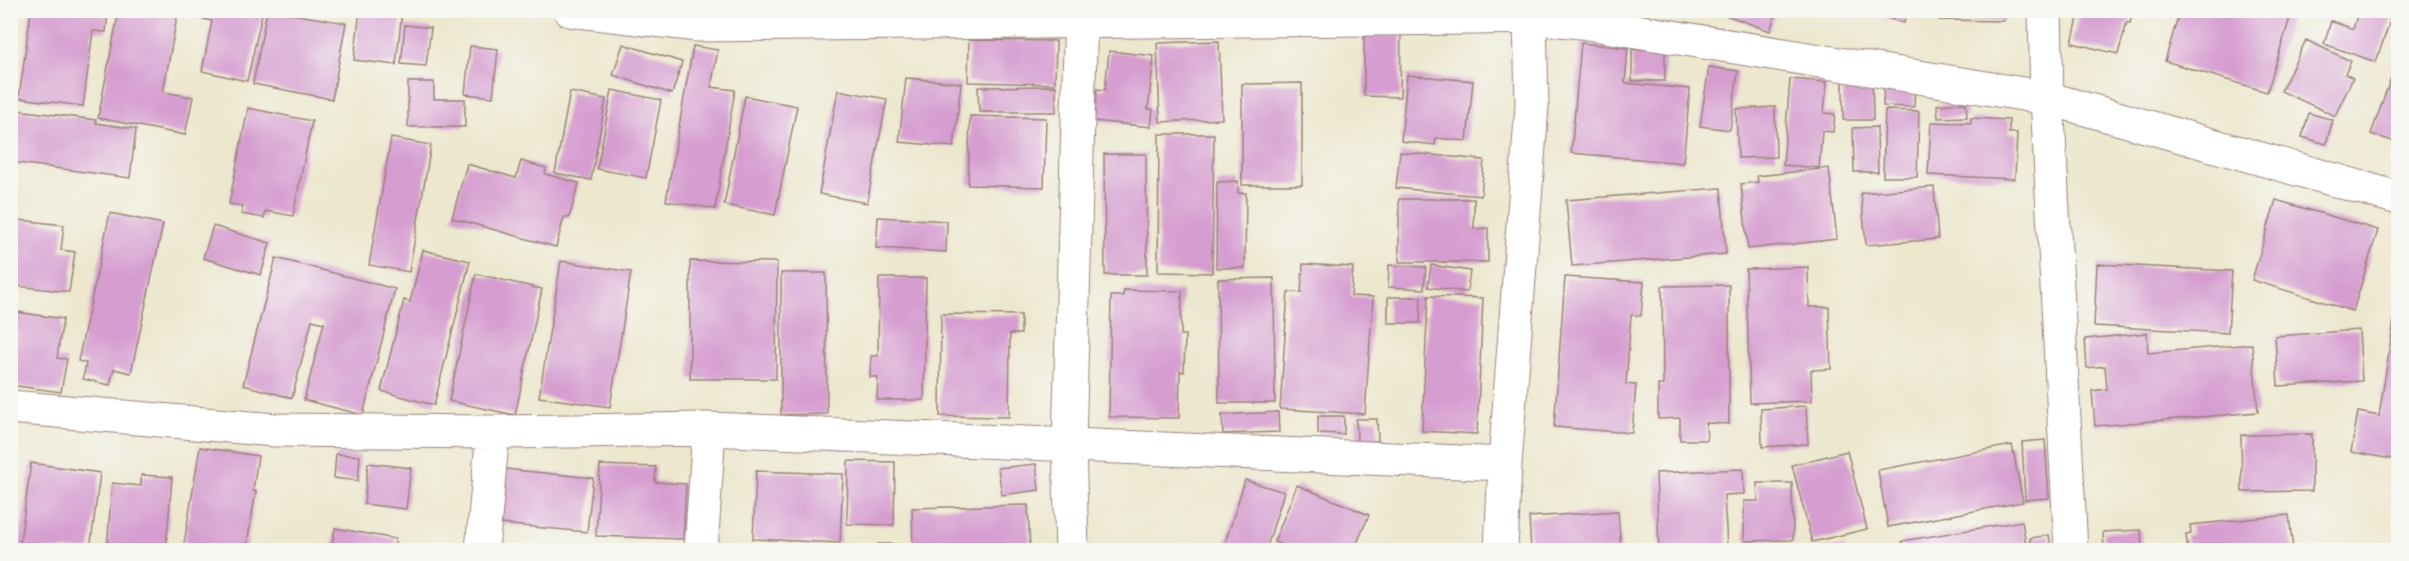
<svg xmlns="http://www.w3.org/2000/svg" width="2409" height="561" viewBox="0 0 2409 561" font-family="'Balsamiq Sans',sans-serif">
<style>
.building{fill:#d69dd0}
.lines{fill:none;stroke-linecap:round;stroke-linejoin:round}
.minor-casing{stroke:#9b837c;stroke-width:35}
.minor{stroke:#fff;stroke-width:33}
</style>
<rect width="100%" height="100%" fill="#f6f6f2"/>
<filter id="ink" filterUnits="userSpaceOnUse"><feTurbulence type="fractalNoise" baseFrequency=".0167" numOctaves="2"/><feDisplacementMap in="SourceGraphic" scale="12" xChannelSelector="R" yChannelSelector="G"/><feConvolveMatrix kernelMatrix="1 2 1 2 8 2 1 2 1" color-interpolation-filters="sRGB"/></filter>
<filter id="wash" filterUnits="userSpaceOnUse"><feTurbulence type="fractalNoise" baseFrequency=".008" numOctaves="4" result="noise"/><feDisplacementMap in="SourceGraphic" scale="24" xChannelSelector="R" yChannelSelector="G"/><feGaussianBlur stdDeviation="1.35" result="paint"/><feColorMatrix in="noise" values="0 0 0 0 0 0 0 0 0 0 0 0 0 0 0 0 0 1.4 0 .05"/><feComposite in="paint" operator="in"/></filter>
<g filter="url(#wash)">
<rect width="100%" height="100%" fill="#ece7cd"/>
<g id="blocks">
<path class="building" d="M 31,10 L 108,10 L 106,32 L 93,31 L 83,106 L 19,98 Z
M 119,10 L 143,10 L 177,17 L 163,92 L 193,97 L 185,135 L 98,118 Z
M 197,10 L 263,10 L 247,81 L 202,71 L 212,21 L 195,17 Z
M 267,10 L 346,23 L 332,99 L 253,84 Z
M 360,10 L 402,11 L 396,65 L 354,60 Z
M 1712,10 L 1777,10 L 1770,31 Z
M 1859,10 L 1907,10 L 1904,23 Z
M 1939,10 L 2004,10 L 2004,21 L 1939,20 Z
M 2080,10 L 2133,10 L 2130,23 L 2127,22 L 2118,54 L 2072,43 Z
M 2180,10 L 2278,10 L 2291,15 L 2267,92 L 2165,61 Z
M 2359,10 L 2379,10 L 2392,15 L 2376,62 L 2324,44 L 2331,21 L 2353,29 Z
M 405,25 L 431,28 L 426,66 L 401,64 Z
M 1364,35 L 1401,35 L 1400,97 L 1364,96 Z
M 969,40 L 1056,41 L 1055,84 L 968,82 Z
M 2306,40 L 2351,61 L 2345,74 L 2353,78 L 2335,116 L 2281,91 Z
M 1219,41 L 1222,119 L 1160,122 L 1157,43 Z
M 1581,43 L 1628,48 L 1625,83 L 1690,89 L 1683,163 L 1571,153 Z
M 623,44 L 682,62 L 672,94 L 613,75 Z
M 470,46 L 498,49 L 493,97 L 465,94 Z
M 693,46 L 718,50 L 711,87 L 735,90 L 715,209 L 666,201 Z
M 1632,49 L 1665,50 L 1665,81 L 1632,81 Z
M 1109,51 L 1154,56 L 1148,109 L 1153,109 L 1151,127 L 1094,121 L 1097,89 L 1105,90 Z
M 1709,67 L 1738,71 L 1730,130 L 1700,126 Z
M 2393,72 L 2398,74 L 2398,143 L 2371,134 Z
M 1872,74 L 1873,120 L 1843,120 L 1843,75 Z
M 1407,75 L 1473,81 L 1467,141 L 1436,138 L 1435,145 L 1401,141 Z
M 906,78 L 961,83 L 954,147 L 899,142 Z
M 1790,79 L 1827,82 L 1824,113 L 1835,114 L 1833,132 L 1822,131 L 1819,168 L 1783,165 Z
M 1884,79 L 1915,80 L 1914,107 L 1883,106 Z
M 408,82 L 434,82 L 434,99 L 465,99 L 465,127 L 408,127 Z
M 1302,83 L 1302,185 L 1242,185 L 1242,84 Z
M 1056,86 L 1056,112 L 979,112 L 978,87 Z
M 612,90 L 661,100 L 646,178 L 597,169 Z
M 838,90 L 887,99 L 867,203 L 819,194 Z
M 570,92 L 606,99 L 591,180 L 555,173 Z
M 745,96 L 797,106 L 775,215 L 724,205 Z
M 1966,103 L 1967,117 L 1938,118 L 1937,105 Z
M 1775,107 L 1776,157 L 1738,158 L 1736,109 Z
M 248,108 L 312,121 L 293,216 L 266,211 L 264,218 L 241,214 L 243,206 L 229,204 Z
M 10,109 L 96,120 L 96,123 L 136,129 L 130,178 L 10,162 Z
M 1885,110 L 1919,111 L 1917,177 L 1883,177 Z
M 2309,113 L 2333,120 L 2326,144 L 2302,137 Z
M 970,116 L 1046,118 L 1044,187 L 968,185 Z
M 1971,118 L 2009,120 L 2009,133 L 2017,133 L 2015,179 L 1928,175 L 1931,122 L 1971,123 Z
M 1877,127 L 1878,172 L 1854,172 L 1853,128 Z
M 1159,134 L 1214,134 L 1212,273 L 1158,272 Z
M 391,138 L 431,145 L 409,272 L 369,265 Z
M 1400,152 L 1484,160 L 1481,196 L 1396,188 Z
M 1104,154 L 1146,154 L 1147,275 L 1105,275 Z
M 521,161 L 546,168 L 545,174 L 579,183 L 569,218 L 564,217 L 556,247 L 452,218 L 467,164 L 516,178 Z
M 1829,168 L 1837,239 L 1748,249 L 1741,184 L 1758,182 L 1757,176 Z
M 1238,181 L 1238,193 L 1246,193 L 1245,268 L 1216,268 L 1217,182 Z
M 1934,187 L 1938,239 L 1866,245 L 1861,193 Z
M 1721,188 L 1726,254 L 1572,266 L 1566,200 Z
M 1399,199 L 1474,199 L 1474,229 L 1488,228 L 1488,262 L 1399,262 Z
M 2276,200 L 2378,230 L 2353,311 L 2252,280 Z
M 110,213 L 163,224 L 131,373 L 114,369 L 110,385 L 83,379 L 86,363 L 78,361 Z
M 878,217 L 947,221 L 946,252 L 876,248 Z
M 10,219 L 64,225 L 61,250 L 75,252 L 69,292 L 10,285 Z
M 213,226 L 270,243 L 261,275 L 203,258 Z
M 423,250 L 470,261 L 434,405 L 381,391 L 404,300 L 410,302 Z
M 276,258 L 395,289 L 363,415 L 304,400 L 324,323 L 312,320 L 292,398 L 243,385 Z
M 561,261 L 631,272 L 610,407 L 539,397 Z
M 690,261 L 777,262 L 776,379 L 690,379 Z
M 1303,264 L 1353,267 L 1351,296 L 1373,297 L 1365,414 L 1280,409 L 1288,292 L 1301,293 Z
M 2097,264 L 2232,271 L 2228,333 L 2094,326 Z
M 1389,265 L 1426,267 L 1424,289 L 1388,287 Z
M 1431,265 L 1470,271 L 1467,292 L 1428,287 Z
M 1808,267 L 1809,307 L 1829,307 L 1831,369 L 1811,370 L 1812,401 L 1750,403 L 1746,269 Z
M 781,273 L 826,273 L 827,414 L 781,415 Z
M 476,274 L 542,289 L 515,415 L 449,401 Z
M 1565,277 L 1644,282 L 1641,316 L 1631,315 L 1626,384 L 1636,385 L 1632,433 L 1554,427 Z
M 879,278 L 926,278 L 924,400 L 877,400 L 878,377 L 870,377 L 871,356 L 878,356 Z
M 1274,278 L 1275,403 L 1219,403 L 1218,279 Z
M 1729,285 L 1729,424 L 1706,423 L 1707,440 L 1680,440 L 1680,418 L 1658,419 L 1658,385 L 1663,385 L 1662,286 Z
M 1124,290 L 1182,291 L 1181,335 L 1185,335 L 1184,372 L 1180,371 L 1179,418 L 1109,417 L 1111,296 L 1123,296 Z
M 1428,296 L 1483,298 L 1477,434 L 1422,431 Z
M 1388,297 L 1421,297 L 1420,323 L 1388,323 Z
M 2397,301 L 2398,301 L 2398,460 L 2351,452 L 2358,412 L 2379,416 Z
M 10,311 L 63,319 L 57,358 L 67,359 L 61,392 L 10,385 Z
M 941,314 L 1021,315 L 1021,334 L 1010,334 L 1009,417 L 940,416 Z
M 2359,330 L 2362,381 L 2278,386 L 2275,336 Z
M 2147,333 L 2148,353 L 2252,344 L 2258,412 L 2095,426 L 2092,391 L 2107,389 L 2105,366 L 2087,368 L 2085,339 Z
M 1806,406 L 1808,444 L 1762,447 L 1761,409 Z
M 1278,412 L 1279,432 L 1223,434 L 1222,415 Z
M 1318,416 L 1344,416 L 1344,434 L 1318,433 Z
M 1356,419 L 1377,419 L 1378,441 L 1357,442 Z
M 2312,434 L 2312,491 L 2242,492 L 2241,435 Z
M 2045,440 L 2049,498 L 2025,500 L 2022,442 Z
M 2012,445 L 2023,502 L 1888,527 L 1878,470 Z
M 200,447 L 258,456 L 253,491 L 256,491 L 246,550 L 183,550 Z
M 1847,451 L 1867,529 L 1812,542 L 1792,465 Z
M 336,454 L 360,456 L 358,481 L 334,478 Z
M 848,461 L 895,462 L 894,525 L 847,524 Z
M 31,463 L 100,473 L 90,550 L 19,550 Z
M 368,463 L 411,468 L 406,509 L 364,504 Z
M 1036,464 L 1039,490 L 1002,495 L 998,468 Z
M 600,465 L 656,467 L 655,482 L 686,484 L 683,539 L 596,536 Z
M 505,469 L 593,478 L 587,532 L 500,524 Z
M 1743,469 L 1744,494 L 1724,495 L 1727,546 L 1659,549 L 1656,473 Z
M 756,471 L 843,474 L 840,543 L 753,539 Z
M 141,475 L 172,477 L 166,550 L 107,550 L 112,483 L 141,486 Z
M 1245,480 L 1284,492 L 1266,550 L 1223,550 Z
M 1757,483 L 1792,483 L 1793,540 L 1744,541 L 1744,501 L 1758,501 Z
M 1297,485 L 1369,515 L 1354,550 L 1295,550 L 1274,542 Z
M 1028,505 L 1030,550 L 913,550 L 912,508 Z
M 1618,511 L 1621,550 L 1531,550 L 1529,517 Z
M 2289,515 L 2293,550 L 2188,550 L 2186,535 L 2191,534 L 2190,525 Z
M 2022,521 L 2027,550 L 1904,550 L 1902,541 Z
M 335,528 L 396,539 L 393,550 L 331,550 Z
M 2141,530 L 2142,550 L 2104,550 L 2103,532 Z
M 2049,535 L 2052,550 L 2032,550 L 2030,538 Z
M 878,544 L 897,544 L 897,550 L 877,550 Z
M 817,546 L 817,550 L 799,550 L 799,547 Z
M 1845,547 L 1845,550 L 1822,550 L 1822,549 Z"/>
</g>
</g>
<g filter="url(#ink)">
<use href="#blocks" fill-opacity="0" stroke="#9b837c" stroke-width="1.5"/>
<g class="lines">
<defs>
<path id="minor" d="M 570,10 L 698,25 L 1477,18 L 1530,17 L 1581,22 L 2047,98 L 2398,198
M 2045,10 L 2047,98 L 2071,550
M 10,407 L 275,430 L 493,432 L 709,429 L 1505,464
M 482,550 L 493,432
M 701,550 L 709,429
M 1072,550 L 1069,444 L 1081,10
M 1501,550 L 1505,464 L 1532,106 L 1530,17"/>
</defs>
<use href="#minor" class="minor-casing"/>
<use href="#minor" class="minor"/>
</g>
</g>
<rect width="2409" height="561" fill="none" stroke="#f6f6f2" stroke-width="36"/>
</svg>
